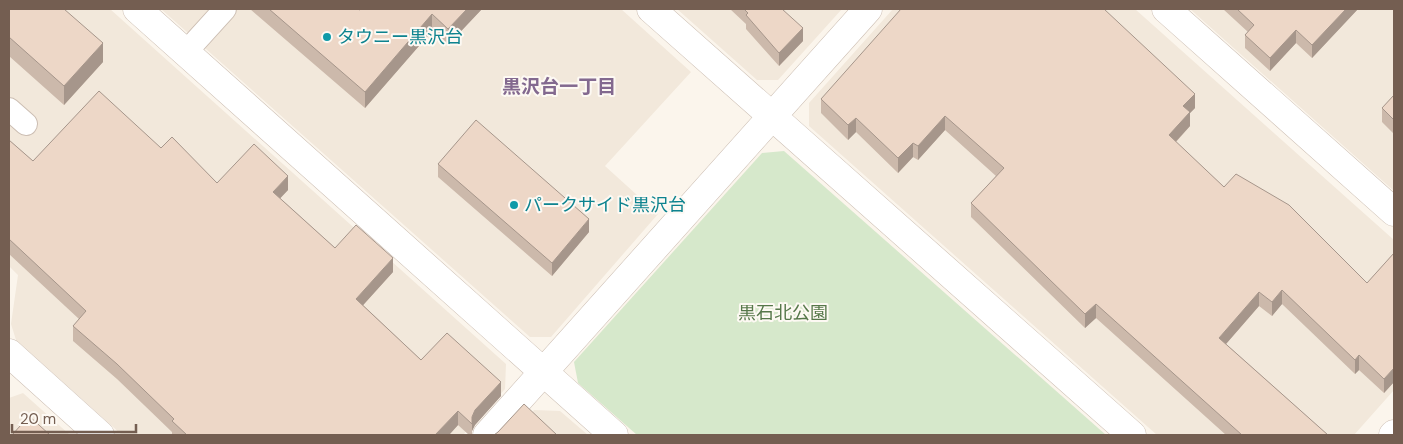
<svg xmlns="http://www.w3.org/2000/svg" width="1403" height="444" viewBox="0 0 1403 444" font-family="'DM Sans','Noto Sans JP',sans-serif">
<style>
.residential{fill:#f2e8db}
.green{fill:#d6e8cb}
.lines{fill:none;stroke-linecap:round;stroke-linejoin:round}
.service-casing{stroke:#ccbeb3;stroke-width:24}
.minor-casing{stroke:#ccbeb3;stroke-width:29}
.service{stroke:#fff;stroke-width:22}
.minor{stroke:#fff;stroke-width:28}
.wall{fill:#ccb9ab}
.shaded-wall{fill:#a6968b}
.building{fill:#edd7c7;stroke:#a6968b}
.culture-dot{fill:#0f9aa8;stroke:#fdf9f3;stroke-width:2}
.labels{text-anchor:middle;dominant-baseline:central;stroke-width:4;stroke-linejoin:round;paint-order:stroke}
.culture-label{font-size:18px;fill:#0d838f;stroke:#fdf9f3;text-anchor:start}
.park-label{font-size:18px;fill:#56784a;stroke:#fdf9f3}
.neighbourhood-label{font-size:19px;font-weight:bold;fill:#83698f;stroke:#fdf9f3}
</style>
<rect width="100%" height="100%" fill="#fbf5ec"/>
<path class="residential" d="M 9,9 L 110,9 L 506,364 L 505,389 L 463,435 L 122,435 L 16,340 L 11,324 L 18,275 L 9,266 Z
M 161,9 L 621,9 L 691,72 L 605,166 L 658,214 L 551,337 L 530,337 Z
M 677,9 L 842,9 L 778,80 L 757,80 Z
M 893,9 L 1135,9 L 1394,240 L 1394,390 L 1354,435 L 1157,435 L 809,126 L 809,103 Z
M 1190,9 L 1394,9 L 1394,191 Z
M 23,393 L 70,435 L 9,435 L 9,398 Z
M 534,410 L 560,411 L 588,435 L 511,435 Z"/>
<path class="green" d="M 784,151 L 1106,435 L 637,435 L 578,383 L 574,362 L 762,153 Z"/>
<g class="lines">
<defs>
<path id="service" d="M 186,52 L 225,9
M 9,109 L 26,124"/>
<path id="minor" d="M 137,9 L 614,435
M 651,9 L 1132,435
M 1166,9 L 1394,212
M 9,353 L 100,435
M 487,435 L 868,9
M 1393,435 L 1394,434"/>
</defs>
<use href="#service" class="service-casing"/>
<use href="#minor" class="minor-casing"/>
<use href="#service" class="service"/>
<use href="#minor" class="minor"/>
</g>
<path class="wall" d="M 9,9 L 103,62 L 64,105 L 9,56 Z
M 250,9 L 358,9 L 360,10 L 482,9 L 448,45 L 432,31 L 365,108 Z
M 730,9 L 784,9 L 783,9 L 803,41 L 779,66 L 746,29 L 746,24 Z
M 1223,9 L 1358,9 L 1312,58 L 1296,43 L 1270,71 L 1245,48 L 1245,35 L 1248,32 Z
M 1394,95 L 1394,134 L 1382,122 L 1382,108 Z
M 821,99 L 1195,108 L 1190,113 L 1190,126 L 1176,142 L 1224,187 L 1367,283 L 1394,253 L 1394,382 L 1384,393 L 1359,370 L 1355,374 L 1282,304 L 1272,316 L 1259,306 L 1226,344 L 1328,435 L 1226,435 L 1096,318 L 1085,328 L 971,217 L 971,203 L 996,176 L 945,130 L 918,160 L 913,157 L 898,173 L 856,132 L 848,140 L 821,113 Z
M 9,140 L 33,161 L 161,148 L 217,183 L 288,190 L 280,198 L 335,248 L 393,272 L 363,305 L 421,360 L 501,396 L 475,425 L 472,431 L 472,435 L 469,435 L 458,425 L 449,435 L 172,435 L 172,432 L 117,379 L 73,341 L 73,326 L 79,319 L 9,254 Z
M 438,164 L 589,232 L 552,276 L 438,177 Z"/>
<path class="shaded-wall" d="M 467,9 L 482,9 L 448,45 L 448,29 Z
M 1346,9 L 1358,9 L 1312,58 L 1312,45 Z
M 432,14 L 432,31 L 365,108 L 365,92 Z
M 803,28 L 803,41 L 779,66 L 779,53 Z
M 1296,30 L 1296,43 L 1270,71 L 1270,58 Z
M 103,43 L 103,62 L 64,105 L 64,86 Z
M 1195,94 L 1195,108 L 1190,113 L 1190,126 L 1169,149 L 1169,135 L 1183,106 Z
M 945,116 L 945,130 L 918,160 L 918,146 Z
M 856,118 L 856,132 L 848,140 L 848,125 Z
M 913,143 L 913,157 L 898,173 L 898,158 Z
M 288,176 L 288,190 L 273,206 L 273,192 Z
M 589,219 L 589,232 L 552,276 L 552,263 Z
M 393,258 L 393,272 L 356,313 L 356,299 Z
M 1282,290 L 1282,304 L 1272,316 L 1272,302 Z
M 1259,292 L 1259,306 L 1219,352 L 1219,338 Z
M 1096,304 L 1096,318 L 1085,328 L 1085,314 Z
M 1359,355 L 1359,370 L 1355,374 L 1355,360 Z
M 1394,368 L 1394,382 L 1384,393 L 1384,379 Z
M 501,382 L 501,396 L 475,425 L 472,431 L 472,417 L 475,410 Z
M 458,411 L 458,425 L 449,435 L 435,435 Z"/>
<path class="building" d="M 9,9 L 64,9 L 103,43 L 64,86 L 9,37 Z
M 269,9 L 358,9 L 360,10 L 361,9 L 467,9 L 448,29 L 432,14 L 365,92 Z
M 744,9 L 782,9 L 803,28 L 779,53 L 746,15 L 748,13 Z
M 901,9 L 1104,9 L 1195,94 L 1183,106 L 1190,112 L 1169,135 L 1224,187 L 1236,174 L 1289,205 L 1367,283 L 1394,253 L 1394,368 L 1384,379 L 1359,355 L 1355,360 L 1282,290 L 1272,302 L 1259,292 L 1219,338 L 1328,435 L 1242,435 L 1096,304 L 1085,314 L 971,203 L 1004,168 L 945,116 L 918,146 L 913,143 L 898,158 L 856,118 L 848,125 L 821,99 Z
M 1237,9 L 1346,9 L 1312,45 L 1296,30 L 1270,58 L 1245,35 L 1254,25 Z
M 99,91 L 161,148 L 172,137 L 217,183 L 254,144 L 288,176 L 273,192 L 335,248 L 356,225 L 393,258 L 356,299 L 421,360 L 447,333 L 501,382 L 475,410 L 472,417 L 472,424 L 458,411 L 435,435 L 187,435 L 172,421 L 174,419 L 117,364 L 73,326 L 86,311 L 9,239 L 9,140 L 33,161 Z
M 1394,95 L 1394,120 L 1382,108 Z
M 476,120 L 589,219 L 552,263 L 438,164 Z
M 524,404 L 557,435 L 494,435 L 498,432 Z
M 29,416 L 50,435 L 12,435 Z"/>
<g class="culture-dot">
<circle cx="327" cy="37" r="5"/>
<circle cx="514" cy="205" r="5"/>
</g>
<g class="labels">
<g class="culture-label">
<text x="337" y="37">タウニー黒沢台</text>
<text x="524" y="205">パークサイド黒沢台</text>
</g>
<g class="park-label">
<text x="783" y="313">黒石北公園</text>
</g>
<g class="neighbourhood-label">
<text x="559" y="86">黒沢台一丁目</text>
</g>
</g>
<rect width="1403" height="444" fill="none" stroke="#745e51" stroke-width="20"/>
<path d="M12 424v8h124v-8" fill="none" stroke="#745e51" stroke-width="2.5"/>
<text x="20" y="424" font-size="15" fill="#745e51" stroke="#fdf9f3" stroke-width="4" paint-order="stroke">20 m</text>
</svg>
